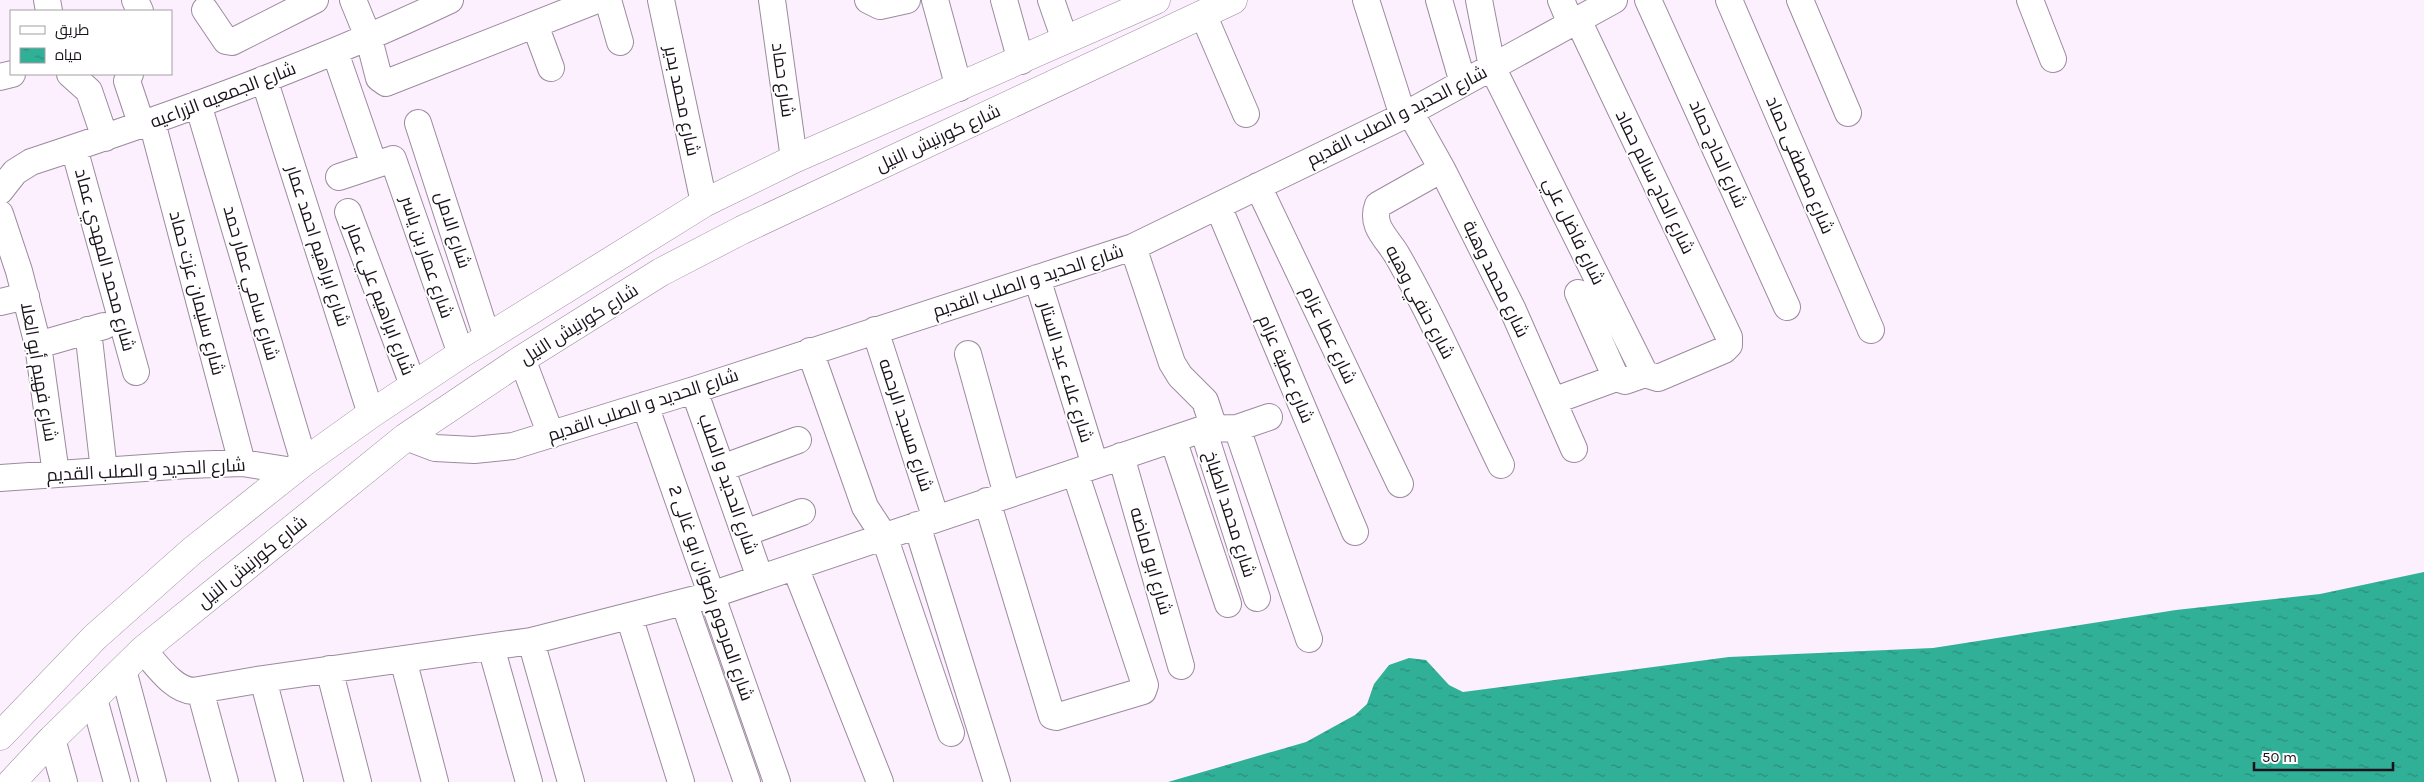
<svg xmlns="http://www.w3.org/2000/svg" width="2424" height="782" viewBox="0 0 2424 782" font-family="Karla,Cairo,sans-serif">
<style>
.water{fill:url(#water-ripples)}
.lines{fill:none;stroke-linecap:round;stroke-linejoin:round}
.minor-casing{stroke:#9c8a9f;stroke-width:28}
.highway-casing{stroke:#9c8a9f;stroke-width:29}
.minor{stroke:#fff;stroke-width:26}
.highway{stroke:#fff;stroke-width:28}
.labels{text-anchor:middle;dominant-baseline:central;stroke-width:4;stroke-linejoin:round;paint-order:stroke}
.street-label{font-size:18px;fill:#19121a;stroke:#fff}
</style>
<defs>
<pattern id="water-ripples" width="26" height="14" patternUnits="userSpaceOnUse" patternTransform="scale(1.25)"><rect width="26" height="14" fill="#31b098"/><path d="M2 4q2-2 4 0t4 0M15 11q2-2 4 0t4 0" fill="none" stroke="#298e7b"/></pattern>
</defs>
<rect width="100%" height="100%" fill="#fcf0fe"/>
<path class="water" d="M 2424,572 L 2424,782 L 1168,782 L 1306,742 L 1355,715 L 1367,704 L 1374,684 L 1389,665 L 1409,658 L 1426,660 L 1449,685 L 1463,692 L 1729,657 L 1933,648 L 2176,610 L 2320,594 Z"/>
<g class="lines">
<defs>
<path id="minor" d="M 47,0 L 49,11
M 135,0 L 140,11
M 353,0 L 369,39 L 379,78 L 386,83 L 597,0
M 608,0 L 620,42
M 661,0 L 704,203
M 772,0 L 794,159
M 868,0 L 880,6 L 907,0
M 935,0 L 959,88
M 1004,0 L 1021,61
M 1051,0 L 1065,40
M 1366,0 L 1403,116
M 1439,0 L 1463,83
M 1479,0 L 1492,67 L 1645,374 L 1658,378 L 1724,350 L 1729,345 L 1729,337 L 1578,20
M 1561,0 L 1571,24
M 1648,0 L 1787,307
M 1729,0 L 1871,330
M 1800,0 L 1848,113
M 2030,0 L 2053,59
M 205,10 L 226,41 L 232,42 L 315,0
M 1203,14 L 1246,114
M 535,25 L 551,68
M 335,52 L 374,165
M 70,74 L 89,91 L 105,138
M 130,74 L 127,81 L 142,126
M 0,77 L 12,74
M 264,79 L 371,414
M 198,104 L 304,462
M 1410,112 L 1442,169 L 1512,308 L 1574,449
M 152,122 L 242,463
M 418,123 L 487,337
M 74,148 L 136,372
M 393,159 L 461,354
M 1442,169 L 1378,205 C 1370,226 1387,238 1397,255 C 1436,323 1467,395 1501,465
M 339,177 L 390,160
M 1258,186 L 1400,484
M 0,191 L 15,172 L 31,162 C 174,115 315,64 450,0
M 1218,206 L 1355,532
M 348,212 L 413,385
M 0,214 L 19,271 L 38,345 L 56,474
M 1133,247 L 1172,363 L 1180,376 L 1205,401 L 1214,428
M 1037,278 L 1095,465
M 1578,293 L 1616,378 L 1625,381 L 1645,374
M 0,302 L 26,296
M 88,330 L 104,471
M 875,330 L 936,519
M 38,345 L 104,326
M 810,351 L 865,507 L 884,536 L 951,733
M 968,354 L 1007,495
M 522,359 L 551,435
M 694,390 L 760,578
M 1553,401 L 1616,378
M 645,405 L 777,782
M 1237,428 L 1309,639
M 1203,429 L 1257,598
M 406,437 L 435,448 L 474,450 L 513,446 L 694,390 L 1133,247 L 1403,116 L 1614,0
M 1173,439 L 1228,604
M 1121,456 L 1181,666
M 722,468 L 798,440
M 0,478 L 188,465 L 242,463 L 293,471
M 987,501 L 1052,716 L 1056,717 L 1143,691 L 1145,685 L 1075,472
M 917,525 L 997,782
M 745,533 L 802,512
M 795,567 L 880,782
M 684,602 L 747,782
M 629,616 L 681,782
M 531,641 L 571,782
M 491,647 L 529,782
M 143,650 C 157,665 172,689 193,691 L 263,679 L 531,641 L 711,595 L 1203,429 L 1237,428 L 1269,417
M 403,659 L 435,782
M 329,669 L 358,782
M 123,670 L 153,782
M 263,679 L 290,782
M 200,690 L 225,782
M 94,699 L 117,782
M 52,739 L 64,782"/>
<path id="highway" d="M 0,736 L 95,637 L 192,551 L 304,462 L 371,414 L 461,354 L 704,203 L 794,159 L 1156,0
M 12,782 L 52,739 L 143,650 L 406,437 L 522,359 L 661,272 L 742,230 L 1233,0"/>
</defs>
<use href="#minor" class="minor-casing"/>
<use href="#highway" class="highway-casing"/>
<use href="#minor" class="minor"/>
<use href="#highway" class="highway"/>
</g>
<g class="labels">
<g class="street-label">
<text transform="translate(783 80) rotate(82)">شارع حماد</text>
<text transform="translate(223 95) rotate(-21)">شارع الجمعيه الزراعيه</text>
<text transform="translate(682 101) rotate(78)">شارع محمد بدير</text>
<text transform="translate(1397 116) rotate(-27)">شارع الحديد و الصلب القديم</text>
<text transform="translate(938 138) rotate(-25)">شارع كورنيش النيل</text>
<text transform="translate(1718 154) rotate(66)">شارع الحاج حماد</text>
<text transform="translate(1800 165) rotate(67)">شارع مصطفى حماد</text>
<text transform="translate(1655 182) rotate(64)">شارع الحاج سالم حماد</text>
<text transform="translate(453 230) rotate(72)">شارع الامل</text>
<text transform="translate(1574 231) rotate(64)">شارع فاضل علي</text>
<text transform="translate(318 246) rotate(72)">شارع ابراهيم احمد عمار</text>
<text transform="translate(427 257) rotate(71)">شارع عمار بن ياسر</text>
<text transform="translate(105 260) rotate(75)">شارع محمد المهدي عماد</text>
<text transform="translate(1496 279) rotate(64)">شارع محمد وهبة</text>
<text transform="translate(1028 281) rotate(-18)">شارع الحديد و الصلب القديم</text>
<text transform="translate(251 283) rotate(74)">شارع سامي عمار حمد</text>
<text transform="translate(197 293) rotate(75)">شارع سليمان عزت حماد</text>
<text transform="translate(380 299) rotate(69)">شارع ابراهيم علي عمار</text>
<text transform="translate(1420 302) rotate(62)">شارع حنفي وهبه</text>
<text transform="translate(579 324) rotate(-32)">شارع كورنيش النيل</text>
<text transform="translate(1329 335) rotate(65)">شارع عطا عزام</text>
<text transform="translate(1286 369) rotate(67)">شارع عطية عزام</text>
<text transform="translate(39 372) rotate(80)">شارع فهيم أبو العلا</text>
<text transform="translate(1066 372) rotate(73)">شارع علاء عبد الستار</text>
<text transform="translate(643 405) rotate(-18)">شارع الحديد و الصلب القديم</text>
<text transform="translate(906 425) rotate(72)">شارع مسجد الرحمه</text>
<text transform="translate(146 470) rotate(-3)">شارع الحديد و الصلب القديم</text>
<text transform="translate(728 484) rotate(71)">شارع الحديد و الصلب</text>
<text transform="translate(1230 514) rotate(72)">شارع محمد الطباخ</text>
<text transform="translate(1151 561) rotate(74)">شارع ابو لماضه</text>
<text transform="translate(252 562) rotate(-39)">شارع كورنيش النيل</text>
<text transform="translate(711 593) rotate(71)">شارع المرحوم رضوان ابو غالى 2</text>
</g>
</g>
<rect x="10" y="10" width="162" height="65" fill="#ffffff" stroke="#a3a0a3"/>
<rect x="20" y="26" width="25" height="8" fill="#ffffff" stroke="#a3a0a3"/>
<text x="55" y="35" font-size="15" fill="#19121a">طريق</text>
<rect x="20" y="48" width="25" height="15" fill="url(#water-ripples)" stroke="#a3a0a3"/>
<text x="55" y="60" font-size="15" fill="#19121a">مياه</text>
<path d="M2254 762v8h139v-8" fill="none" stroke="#19121a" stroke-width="2.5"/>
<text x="2262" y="762" font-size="15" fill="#19121a" stroke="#ffffff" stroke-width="4" paint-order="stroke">50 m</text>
</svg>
